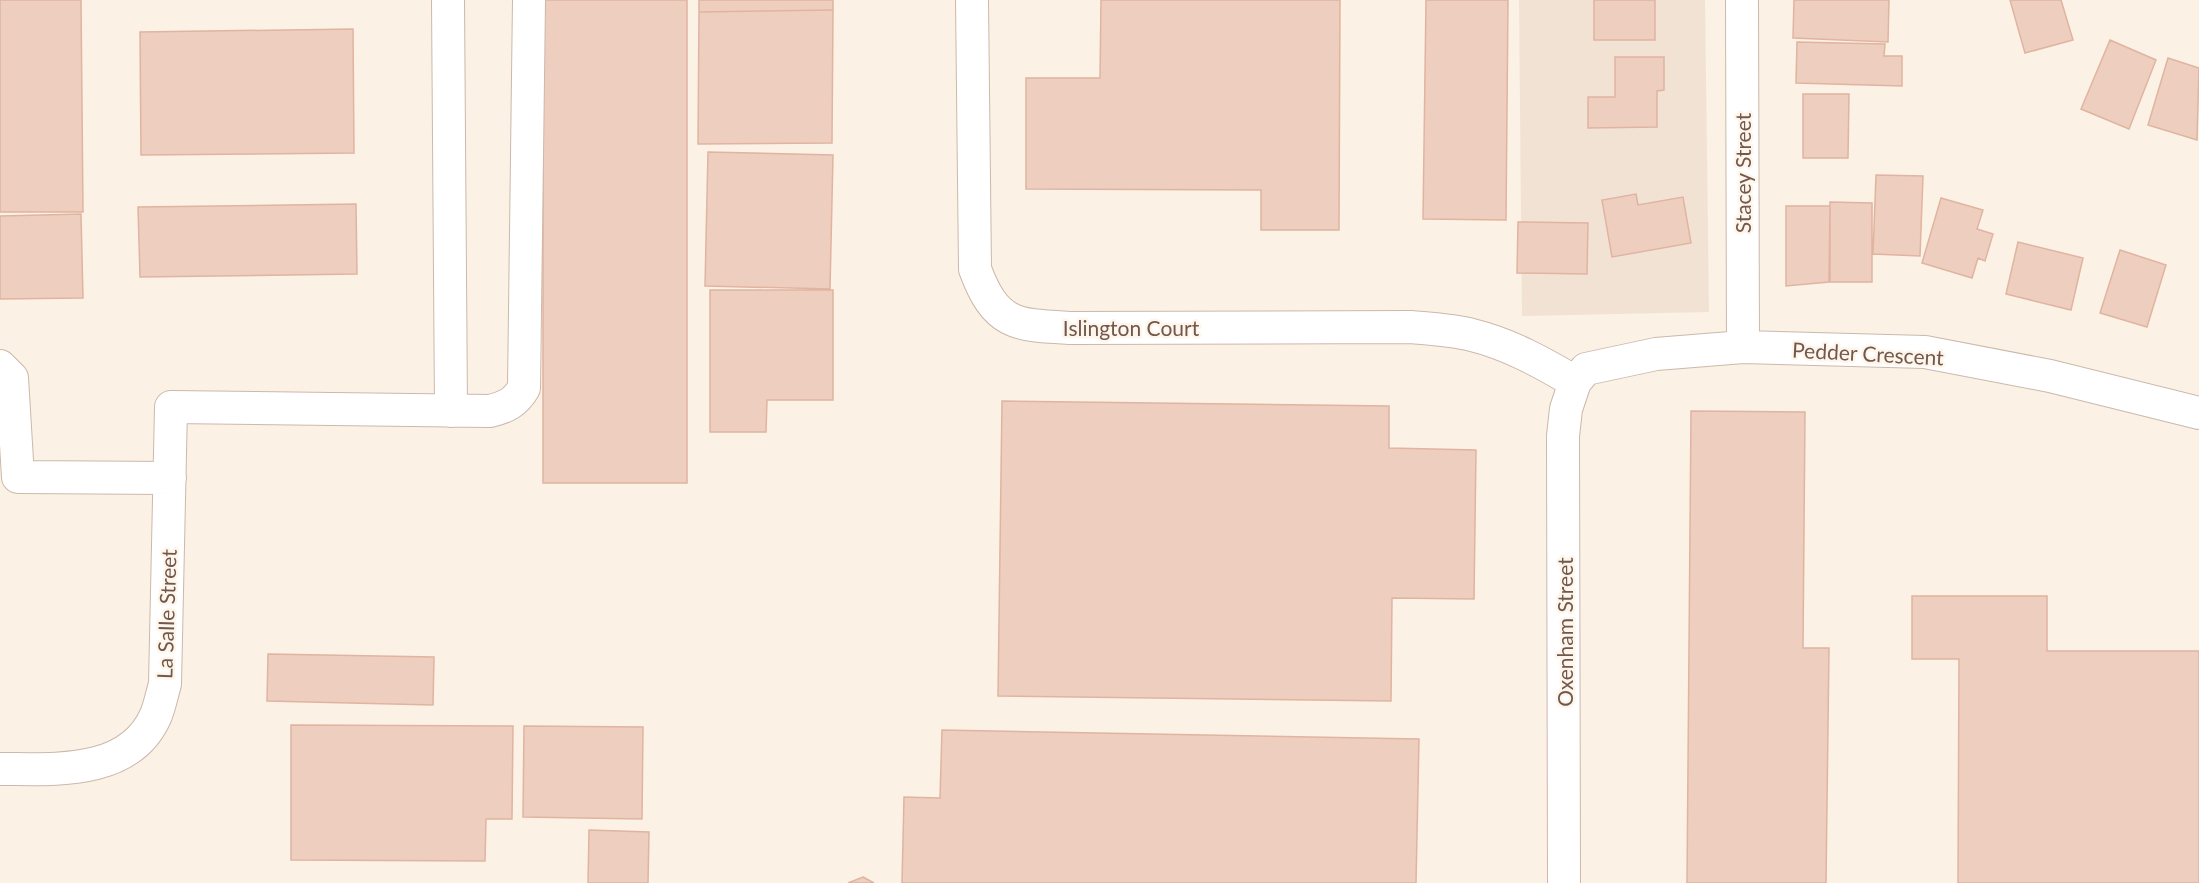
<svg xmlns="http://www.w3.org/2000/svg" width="2199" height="883" viewBox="0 0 2199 883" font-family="Lato,sans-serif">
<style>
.residential{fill:#f2e2d4}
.building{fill:#eecebe;stroke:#e0b4a0;stroke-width:1.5}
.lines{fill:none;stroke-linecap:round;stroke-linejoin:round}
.minor-casing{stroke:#ccb8ac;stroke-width:34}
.minor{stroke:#fff;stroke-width:32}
.labels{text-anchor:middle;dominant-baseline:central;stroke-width:5;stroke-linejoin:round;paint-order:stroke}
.street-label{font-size:21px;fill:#72574c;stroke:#fef5eb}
</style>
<rect width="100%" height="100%" fill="#fbf1e5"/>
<path class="residential" d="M 1519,0 L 1705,0 L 1709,312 L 1522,316 Z"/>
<path class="building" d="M 0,0 L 81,0 L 83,212 L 0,212 Z
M 543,0 L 687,0 L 687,483 L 543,483 Z
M 699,0 L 833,0 L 833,10 L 699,12 Z
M 1101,0 L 1340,0 L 1339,230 L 1261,230 L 1261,190 L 1026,189 L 1026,78 L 1100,78 Z
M 1426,0 L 1508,0 L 1506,220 L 1423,219 Z
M 1594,0 L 1655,0 L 1655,40 L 1594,40 Z
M 1794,0 L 1889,0 L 1888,42 L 1793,38 Z
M 2010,0 L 2061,0 L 2073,40 L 2025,53 Z
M 833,10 L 832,143 L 698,144 L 699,12 Z
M 353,29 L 354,153 L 141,155 L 140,32 Z
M 2110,40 L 2156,60 L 2129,129 L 2081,109 Z
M 1797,42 L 1885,44 L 1884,56 L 1902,56 L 1902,86 L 1796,83 Z
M 1615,57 L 1664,57 L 1664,90 L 1657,91 L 1657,127 L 1588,128 L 1588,97 L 1615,97 Z
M 2168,58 L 2199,68 L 2197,140 L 2148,125 Z
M 1803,94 L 1849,94 L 1848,158 L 1803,158 Z
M 708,152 L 833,155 L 830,289 L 705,286 Z
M 1876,175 L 1923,176 L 1920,256 L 1873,254 Z
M 1636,194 L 1638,205 L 1683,197 L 1691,243 L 1612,257 L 1602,200 Z
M 1941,198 L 1983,210 L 1977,229 L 1993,234 L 1985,261 L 1978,258 L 1972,278 L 1922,263 Z
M 1830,202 L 1872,203 L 1872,282 L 1830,282 Z
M 356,204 L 357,274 L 140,277 L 138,207 Z
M 1786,206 L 1830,206 L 1829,282 L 1786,286 Z
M 81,214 L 83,298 L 0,299 L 0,216 Z
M 1518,222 L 1588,223 L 1587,274 L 1517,273 Z
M 2018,242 L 2083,258 L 2071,310 L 2006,294 Z
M 2120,250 L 2166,265 L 2147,327 L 2100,313 Z
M 710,290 L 833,290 L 833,400 L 767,400 L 766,432 L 710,432 Z
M 1002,401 L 1389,406 L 1389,448 L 1476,450 L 1474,599 L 1392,598 L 1391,701 L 998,696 Z
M 1691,411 L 1805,412 L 1803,648 L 1829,648 L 1826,883 L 1687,883 Z
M 1912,596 L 2047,596 L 2047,651 L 2199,651 L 2199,883 L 1958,883 L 1959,659 L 1912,659 Z
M 268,654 L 434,657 L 433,705 L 267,701 Z
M 291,725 L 513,726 L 512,819 L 486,819 L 485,861 L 291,860 Z
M 524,726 L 643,727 L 642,819 L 523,817 Z
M 942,730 L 1419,739 L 1416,883 L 902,883 L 904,797 L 940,798 Z
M 589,830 L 649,832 L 648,883 L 588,883 Z
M 863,877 L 874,883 L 848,883 Z"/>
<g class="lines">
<defs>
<path id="minor" d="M 448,0 L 451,411
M 972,0 L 975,269 C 996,326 1016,325 1072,328 L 1411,327 C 1432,329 1452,330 1472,335 C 1509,344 1543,363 1575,382
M 1742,0 L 1743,347
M 0,366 L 12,378 L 18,477 L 170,478
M 0,769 C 54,769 130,776 156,715 C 160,705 162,694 165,684 L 171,407 L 490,411 C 506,407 515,403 524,388 L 529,0
M 1564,883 L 1563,436 L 1566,409 L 1575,382 L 1586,369 L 1656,354 L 1743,347 L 1925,352 L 2050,376 L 2199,413"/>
</defs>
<use href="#minor" class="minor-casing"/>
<use href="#minor" class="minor"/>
</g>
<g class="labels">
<g class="street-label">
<text transform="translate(1742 173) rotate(-90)">Stacey Street</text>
<text x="1131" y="327">Islington Court</text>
<text transform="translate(1868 353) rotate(3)">Pedder Crescent</text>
<text transform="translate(166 614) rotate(-88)">La Salle Street</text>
<text transform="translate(1564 632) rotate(-90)">Oxenham Street</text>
</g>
</g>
</svg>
